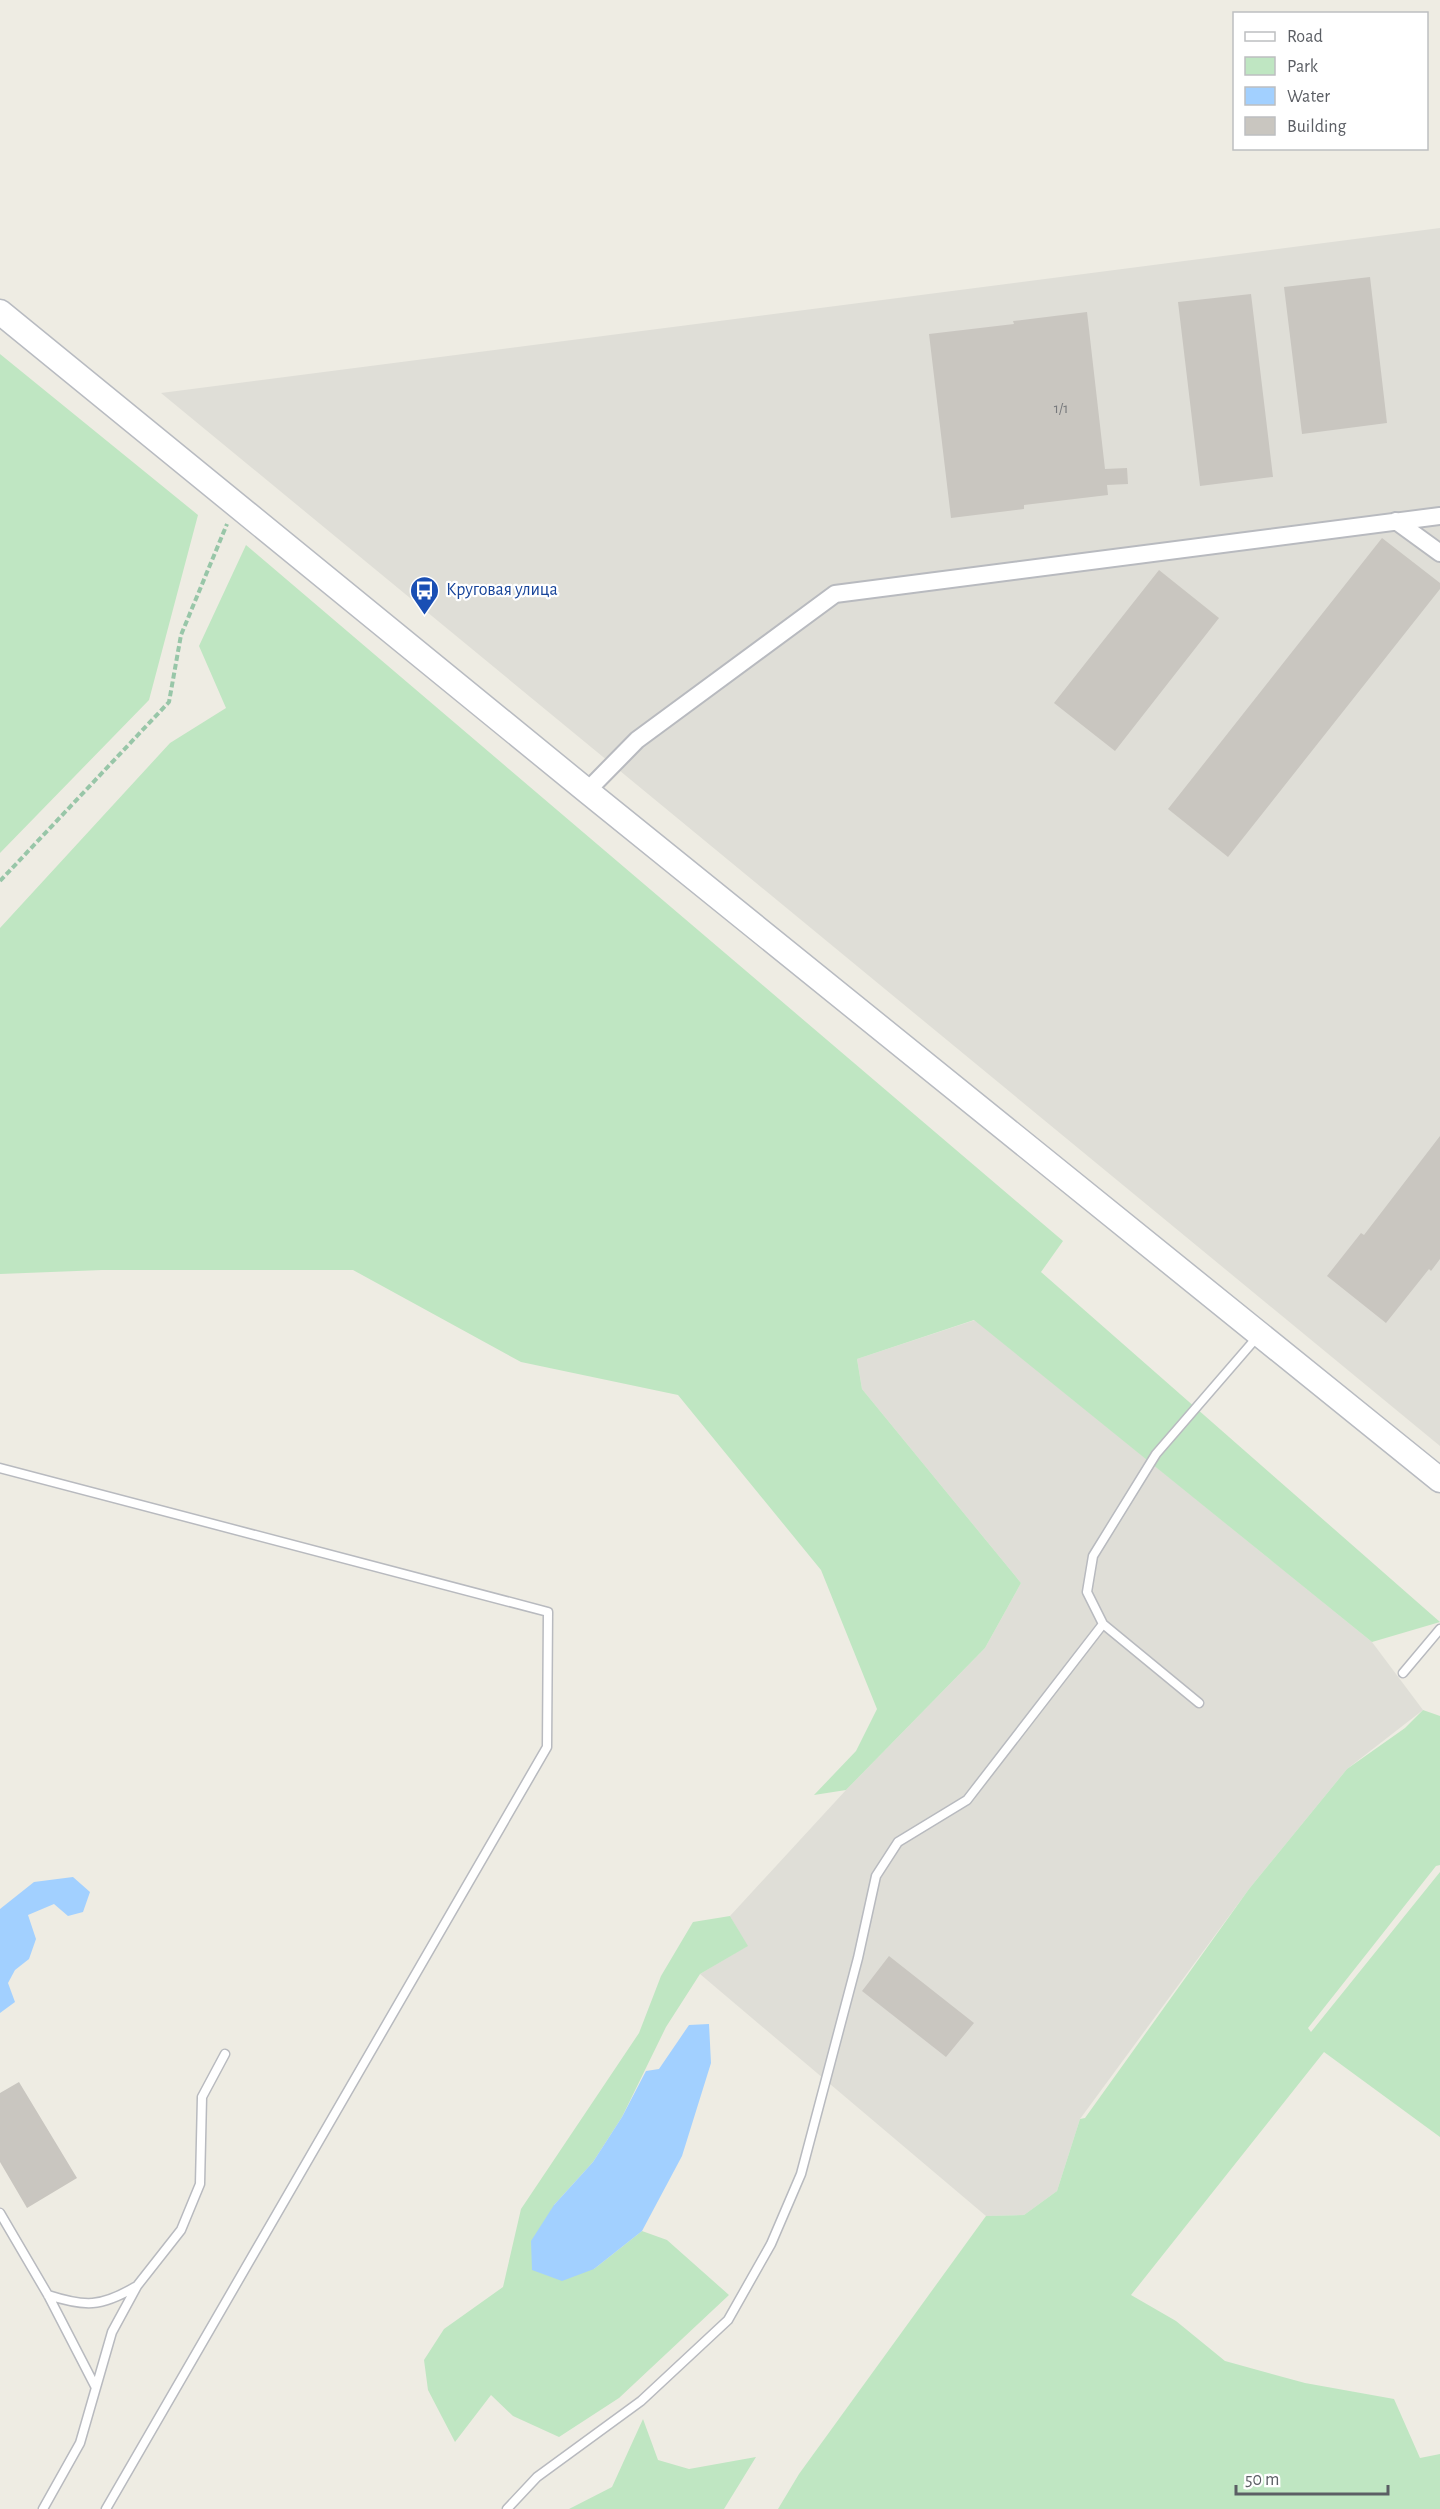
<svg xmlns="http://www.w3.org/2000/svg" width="1440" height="2509" viewBox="0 0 1440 2509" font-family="'Alegreya Sans',sans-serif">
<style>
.industrial{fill:#dfded7}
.green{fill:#bfe6c2}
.water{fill:#a2d0ff}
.building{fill:#c9c6c0}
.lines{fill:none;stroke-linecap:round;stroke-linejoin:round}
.lane-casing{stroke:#b8babf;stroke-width:11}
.street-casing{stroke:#b8babf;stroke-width:20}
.secondary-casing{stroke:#b8bbc1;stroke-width:27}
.path{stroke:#98c6a8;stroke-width:4;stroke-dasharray:6 3;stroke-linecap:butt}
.lane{stroke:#fff;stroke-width:8}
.street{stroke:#fff;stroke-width:16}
.secondary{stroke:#fff;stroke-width:24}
.labels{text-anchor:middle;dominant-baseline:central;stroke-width:4.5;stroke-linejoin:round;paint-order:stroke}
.number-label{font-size:15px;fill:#76787b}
.transit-label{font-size:18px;fill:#164399;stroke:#fff;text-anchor:start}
</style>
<rect width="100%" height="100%" fill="#eeece3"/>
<path class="industrial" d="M 1440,228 L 1440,1446 L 161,393 Z
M 975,1320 L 1372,1642 L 1423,1710 L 1347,1769 L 1249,1889 L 1080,2119 L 1057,2191 L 1024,2215 L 986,2216 L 700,1974 L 747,1946 L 730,1916 L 846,1790 L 985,1648 L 1021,1583 L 862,1389 L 857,1359 Z"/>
<path class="green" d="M 0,354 L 198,515 L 149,700 L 0,853 Z
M 246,545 L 1063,1241 L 1041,1272 L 1440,1622 L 1372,1642 L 974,1320 L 857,1359 L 862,1389 L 1021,1583 L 985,1648 L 846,1790 L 814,1795 L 856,1751 L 877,1709 L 821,1570 L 678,1395 L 521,1362 L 353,1270 L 102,1270 L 0,1274 L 0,928 L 170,743 L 226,708 L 199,646 Z
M 1423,1710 L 1440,1716 L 1440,1865 L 1436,1866 L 1308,2028 L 1311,2032 L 1440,1872 L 1440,2137 L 1324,2052 L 1131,2295 L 1176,2321 L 1225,2361 L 1305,2383 L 1394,2399 L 1420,2458 L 1440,2454 L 1440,2509 L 778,2509 L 799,2474 L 986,2216 L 1024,2215 L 1057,2191 L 1080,2119 L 1085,2118 L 1249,1889 L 1347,1769 L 1405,1728 Z
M 730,1916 L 748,1946 L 700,1974 L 666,2027 L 622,2117 L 593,2162 L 554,2205 L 594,2269 L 642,2231 L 667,2240 L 729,2295 L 619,2398 L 559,2437 L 513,2416 L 491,2395 L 455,2442 L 428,2390 L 424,2360 L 444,2329 L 503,2287 L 521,2209 L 639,2033 L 661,1976 L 693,1922 Z
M 643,2419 L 658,2460 L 689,2469 L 756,2457 L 724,2509 L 569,2509 L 612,2487 Z"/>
<path class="water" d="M 73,1877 L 90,1892 L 83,1912 L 68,1916 L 54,1904 L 28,1915 L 36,1939 L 29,1959 L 15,1970 L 8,1983 L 15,2002 L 0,2013 L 0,1909 L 34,1882 Z
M 709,2024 L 711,2063 L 682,2156 L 642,2231 L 594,2269 L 562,2281 L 532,2270 L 531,2241 L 554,2205 L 593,2162 L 622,2117 L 646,2071 L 659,2069 L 689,2025 Z"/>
<path class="building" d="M 1370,277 L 1387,423 L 1302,434 L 1284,287 Z
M 1251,294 L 1273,477 L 1200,486 L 1178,302 Z
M 1087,312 L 1105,469 L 1127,468 L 1128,484 L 1107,485 L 1108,495 L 1024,505 L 1024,509 L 951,518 L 929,334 L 1014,324 L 1013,321 Z
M 1382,538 L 1440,583 L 1440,589 L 1228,857 L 1168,809 Z
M 1159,570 L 1219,618 L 1115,751 L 1054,703 Z
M 1440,1136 L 1440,1259 L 1431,1271 L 1429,1269 L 1386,1323 L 1327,1276 L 1361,1233 L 1364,1235 Z
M 889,1956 L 974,2023 L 946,2057 L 862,1991 Z
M 19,2082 L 77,2178 L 27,2208 L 0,2162 L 0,2093 Z"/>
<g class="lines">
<defs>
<path id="lane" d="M 0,1468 L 548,1612 L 547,1747 L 106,2509
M 1403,1673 L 1440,1629
M 1199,1703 L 1103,1624 L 1087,1592 L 1093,1556 L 1156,1454 L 1258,1336
M 0,2213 L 48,2295 L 95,2386
M 48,2295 C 85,2307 101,2307 135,2287
M 43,2509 L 80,2443 L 112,2332 L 137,2286 L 181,2230 L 200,2184 L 202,2097 L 225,2054
M 507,2509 L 537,2477 L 641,2401 L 728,2320 L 771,2244 L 801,2174 L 858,1958 L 876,1876 L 898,1842 L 967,1800 L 1103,1624"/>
<path id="street" d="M 1396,521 L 1440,553
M 587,791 L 637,740 L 835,594 L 1440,516"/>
<path id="secondary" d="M 0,312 L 587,791 L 1440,1480"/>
</defs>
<use href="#lane" class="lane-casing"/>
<use href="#street" class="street-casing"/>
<use href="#secondary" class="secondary-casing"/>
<path class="path" d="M 0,881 L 169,702 L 181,635 L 227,524"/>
<use href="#lane" class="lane"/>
<use href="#street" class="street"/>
<use href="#secondary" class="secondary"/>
</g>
<defs>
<symbol id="bus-pin" viewBox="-11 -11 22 30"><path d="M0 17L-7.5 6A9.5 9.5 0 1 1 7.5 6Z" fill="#1a4fb4" stroke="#fff"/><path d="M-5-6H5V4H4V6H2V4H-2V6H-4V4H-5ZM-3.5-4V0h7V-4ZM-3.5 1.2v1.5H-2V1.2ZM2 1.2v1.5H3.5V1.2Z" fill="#fff"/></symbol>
</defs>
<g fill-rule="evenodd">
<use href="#bus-pin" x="408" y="574" width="33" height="45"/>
</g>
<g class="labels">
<g class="number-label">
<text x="1061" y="408">1/1</text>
</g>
<g class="transit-label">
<text x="446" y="590">Круговая улица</text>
</g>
</g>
<rect x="1233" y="12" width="195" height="138" fill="#ffffff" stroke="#bdbfc1" stroke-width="1.5"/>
<rect x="1245" y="32" width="30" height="9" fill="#ffffff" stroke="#bdbfc1" stroke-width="1.5"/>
<text x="1287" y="42" font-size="18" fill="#5b5e64">Road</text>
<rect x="1245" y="57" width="30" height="18" fill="#bfe6c2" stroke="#bdbfc1" stroke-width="1.5"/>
<text x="1287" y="72" font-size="18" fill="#5b5e64">Park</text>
<rect x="1245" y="87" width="30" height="18" fill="#a2d0ff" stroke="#bdbfc1" stroke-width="1.5"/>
<text x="1287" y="102" font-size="18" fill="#5b5e64">Water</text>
<rect x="1245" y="117" width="30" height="18" fill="#c9c6c0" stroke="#bdbfc1" stroke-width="1.5"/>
<text x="1287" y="132" font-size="18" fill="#5b5e64">Building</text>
<path d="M1236 2485v9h152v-9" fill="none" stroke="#5b5e64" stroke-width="3"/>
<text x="1245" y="2485" font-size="18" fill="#5b5e64" stroke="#ffffff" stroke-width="4.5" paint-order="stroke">50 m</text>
</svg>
